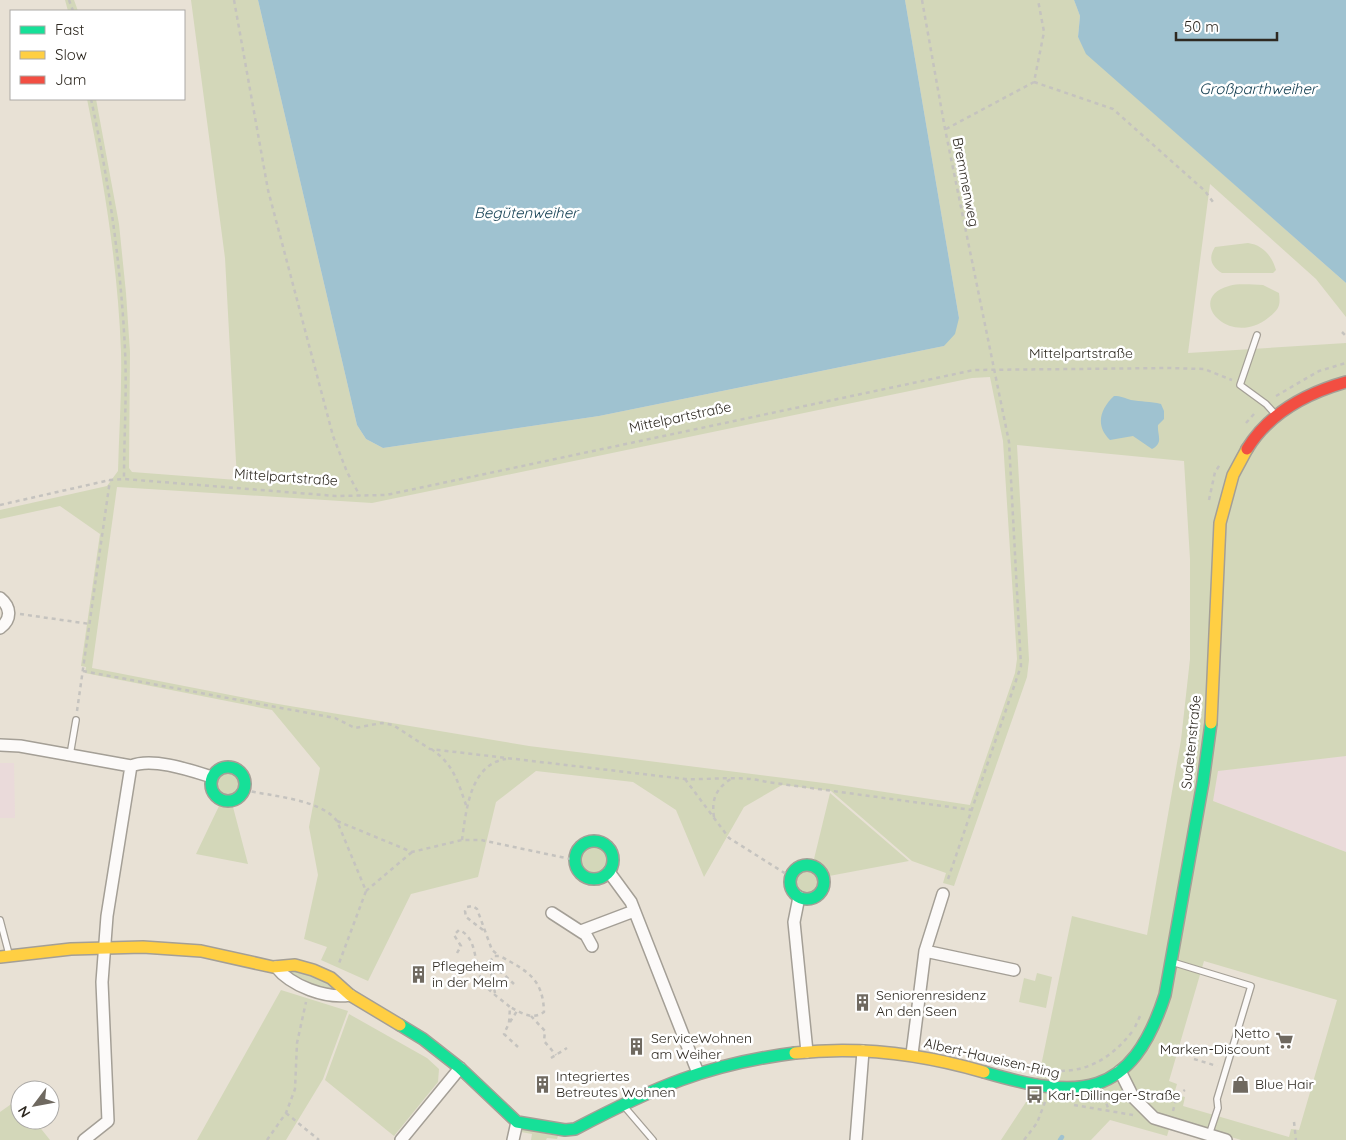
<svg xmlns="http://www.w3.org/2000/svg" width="1346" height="1140" viewBox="0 0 1346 1140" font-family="Quicksand,sans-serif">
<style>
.industrial{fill:#eadada}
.green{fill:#d3d7b9;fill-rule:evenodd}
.water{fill:#9fc2d0}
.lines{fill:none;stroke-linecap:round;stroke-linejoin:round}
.stream{stroke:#9fc2d0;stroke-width:4.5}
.lane-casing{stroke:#a49f96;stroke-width:8}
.street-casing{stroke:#a49f96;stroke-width:14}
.fast-casing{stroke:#a49f96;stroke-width:14}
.slow-casing{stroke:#a49f96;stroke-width:14}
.jam-casing{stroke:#a49f96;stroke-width:14}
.path{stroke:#c5c3bf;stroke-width:2.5;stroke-dasharray:4 4;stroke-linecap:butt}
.lane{stroke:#fcfaf9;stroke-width:5.5}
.street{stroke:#fcfaf9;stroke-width:11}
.fast{stroke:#16e098;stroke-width:11}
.slow{stroke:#ffcf43;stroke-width:11}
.jam{stroke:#f24e42;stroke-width:11}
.labels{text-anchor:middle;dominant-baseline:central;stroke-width:5;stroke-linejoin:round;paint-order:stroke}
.street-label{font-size:14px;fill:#2e2921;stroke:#fff}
.poi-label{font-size:14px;fill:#2e2921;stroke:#fff;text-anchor:start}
.water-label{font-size:15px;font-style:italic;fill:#164154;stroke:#fff}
</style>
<rect width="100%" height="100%" fill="#e8e1d5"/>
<path class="industrial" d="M 1346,756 L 1346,852 L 1213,801 L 1217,771 Z
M 0,763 L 14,763 L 15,818 L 0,818 Z"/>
<path class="green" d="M 65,0 L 74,0 L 78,11 L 68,11 Z
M 191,0 L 258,0 L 357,425 L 366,439 L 383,448 L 599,416 L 944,346 L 959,318 L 905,0 L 1074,0 L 1080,16 L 1078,37 L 1087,54 L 1346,283 L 1346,317 L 1316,279 L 1210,184 L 1188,353 L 1346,343 L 1346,756 L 1218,771 L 1213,801 L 1346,852 L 1346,1140 L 1241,1140 L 1172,1119 L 1167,1136 L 1110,1120 L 1091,1140 L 1001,1140 L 1028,1099 L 1041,1066 L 1072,916 L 1147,935 L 1181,740 L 1190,659 L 1190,559 L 1184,461 L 1017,445 L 1029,660 L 1027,677 L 954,886 L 943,883 L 946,873 L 912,861 L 831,791 L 782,785 L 744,807 L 704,877 L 676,810 L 633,782 L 536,771 L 496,802 L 478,877 L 411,894 L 368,981 L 321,960 L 327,947 L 304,939 L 318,875 L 309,827 L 320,768 L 272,710 L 85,673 L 86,667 L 81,666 L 100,534 L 60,506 L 0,519 L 0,510 L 107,486 L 118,471 C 119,432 122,392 121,352 C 118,267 104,182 87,99 L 96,99 L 119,224 L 126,293 L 130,352 L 129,468 L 132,472 L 237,480 L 225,258 ZM 990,377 L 1003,441 L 1017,659 L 1015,673 L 970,805 L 832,784 L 529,746 L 272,703 L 92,668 L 117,487 L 372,503 L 972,378 ZM 1204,961 L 1337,1000 L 1299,1130 L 1291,1129 L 1289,1137 L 1183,1106 L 1185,1097 L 1174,1094 L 1177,1084 L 1169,1081 Z
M 1248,243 C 1263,245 1272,256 1276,270 L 1273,273 L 1222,273 C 1211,266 1208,258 1215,247 Z
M 1263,285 L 1279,293 C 1281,307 1278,310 1268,318 C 1229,349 1184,298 1229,286 C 1239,283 1253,285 1263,285 Z
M211 784a17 17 0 1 1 34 0a17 17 0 1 1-34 0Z
M 830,793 L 909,861 L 829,876 L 824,866 L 814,859 Z
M 219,806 L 233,807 L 248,864 L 196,854 Z
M575 860a19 19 0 1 1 38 0a19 19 0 1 1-38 0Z
M790 882a17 17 0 1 1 34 0a17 17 0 1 1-34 0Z
M 287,964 L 350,995 L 284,978 Z
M 1037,973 L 1052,977 L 1046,1008 L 1019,1002 L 1024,978 L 1035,981 Z
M 281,990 L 348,1011 L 323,1079 L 286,1140 L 197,1140 Z
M 349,1014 L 427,1058 L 439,1069 L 438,1082 L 394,1136 L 325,1080 Z
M 17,1100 L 20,1104 L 20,1120 L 34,1120 L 50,1140 L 0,1140 L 0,1112 Z
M 522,1129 L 558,1136 L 557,1139 L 547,1138 L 546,1140 L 531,1140 L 532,1134 L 521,1132 Z"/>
<path class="water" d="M 258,0 L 905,0 L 959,318 L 955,334 L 944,346 L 599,416 L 383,448 L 366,439 L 357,425 Z
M 1074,0 L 1346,0 L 1346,283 L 1086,54 L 1078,37 L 1080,16 Z
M 1114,396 C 1121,396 1124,398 1131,400 C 1141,402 1150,401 1161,404 L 1164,411 L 1164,419 L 1158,425 C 1157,435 1164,443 1152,449 L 1133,436 L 1110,440 C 1095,426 1100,409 1114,396 Z"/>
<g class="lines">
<path class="stream" d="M 1060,1140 L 1062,1137"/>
<defs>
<path id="lane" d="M 1257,335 L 1240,385 L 1266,404 L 1276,415
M 70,755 L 76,720
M 0,920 L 9,954
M 1172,962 L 1251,986 L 1217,1099 L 1218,1108 L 1209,1135
M 623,1105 L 653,1140"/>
<path id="street" d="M 0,598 C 11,607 12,619 0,628
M 0,745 L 20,746 L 131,766 L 107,916 L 102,982 L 108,1121 L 84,1140
M 131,766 C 152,757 190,770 212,777
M 609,872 L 631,902 L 698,1073
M 799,897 L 794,922 L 807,1052
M 552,913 L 586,935 L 592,946
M 581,931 L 634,911
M 925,951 L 1014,970
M 276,967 C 291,986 326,999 350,995
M 912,1054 L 925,951 L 943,894
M 1120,1071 L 1133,1097 L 1154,1118 L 1226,1140
M 401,1140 L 460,1068
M 513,1140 L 517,1122
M 856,1140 L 863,1051"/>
<path id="fast" d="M211 784a17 17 0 1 1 34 0a17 17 0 1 1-34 0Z
M575 860a19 19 0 1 1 38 0a19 19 0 1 1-38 0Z
M790 882a17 17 0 1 1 34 0a17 17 0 1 1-34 0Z
M 400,1025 L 423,1039 L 460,1068 L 517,1122 L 565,1130 L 575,1129 C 653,1088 707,1064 795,1053
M 984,1072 C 1079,1100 1131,1100 1165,995 L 1203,782 L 1211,723"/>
<path id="slow" d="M 1211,723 L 1220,523 L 1233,475 L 1247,449
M 0,957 L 71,949 L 143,947 L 201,951 L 273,967 L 295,965 L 313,970 L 331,978 L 350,995 L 400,1025
M 795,1053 C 858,1046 923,1054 984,1072"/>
<path id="jam" d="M 1247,449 C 1269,413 1307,393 1346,382"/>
</defs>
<use href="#lane" class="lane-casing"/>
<use href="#street" class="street-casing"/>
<use href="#fast" class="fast-casing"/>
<use href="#slow" class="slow-casing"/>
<use href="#jam" class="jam-casing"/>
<path class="path" d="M 69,0 L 73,11
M 234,0 L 268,190 L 333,436 L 347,472 L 360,496
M 922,0 L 945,129 L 1009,442 L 1021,666 L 947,882
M 1034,82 L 1113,109 L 1205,191 L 1213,202
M 91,99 C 109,182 121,265 125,350 C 127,393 124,436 124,479
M 946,129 L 1034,82 L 1044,32 L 1038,0
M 1342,332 L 1346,336
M 1276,396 L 1319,371 L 1346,363
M 1246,423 L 1254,414
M 1209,500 L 1215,472 L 1221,463
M 0,505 L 110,480 L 124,479 L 336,496 L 386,495 L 974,370 L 1170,368 L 1204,369 L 1232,380
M 20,614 L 90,624
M 83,671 L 335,718 L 355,728 L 382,723 L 393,725 L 430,749 L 685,779 C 713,780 740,775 767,782 L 972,810
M 77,711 L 110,480
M 431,749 C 453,763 458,782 466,805
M 685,779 L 729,838 L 791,877
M 244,790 C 270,796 321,799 337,821 L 366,891 L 338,966
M 714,817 C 711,798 717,788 732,778
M 337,821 L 412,852 L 462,840 L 481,840 L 575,860
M 462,840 C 466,811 470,764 506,759
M 366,891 L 412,852
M 483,930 L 466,917 L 465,911 L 467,907 L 473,906 L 477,909 L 492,950 L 498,955
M 457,953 L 461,946 L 454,935 L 459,930 C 479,938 473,967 483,982 C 489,992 501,999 510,1007 L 509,1023 L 504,1034 L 518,1047
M 491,973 L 501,972 L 514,984
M 495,993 L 489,963 L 494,956 L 500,956 C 527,971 543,978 544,1012 C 532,1021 520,1012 510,1007
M 531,1016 L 545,1031 L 544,1041 L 556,1055
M 510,1022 L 517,1011
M 1135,1027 L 1141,1014
M 551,1058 L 567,1048
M 1194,1059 L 1217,1066
M 1055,1074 L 1056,1071 C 1089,1072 1112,1057 1132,1032
M 1104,1096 L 1109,1111
M 1074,1105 L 1133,1115
M 1173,1111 L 1177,1095 L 1185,1090
M 286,1113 L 319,1140
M 1294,1122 L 1296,1140
M 267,1140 L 286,1113 L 295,1089 L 297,1043 L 306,1002
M 1024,1140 L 1037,1123 L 1045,1102"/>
<use href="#lane" class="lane"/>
<use href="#street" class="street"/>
<use href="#fast" class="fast"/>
<use href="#slow" class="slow"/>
<use href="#jam" class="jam"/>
</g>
<defs>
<symbol id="building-bare" viewBox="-9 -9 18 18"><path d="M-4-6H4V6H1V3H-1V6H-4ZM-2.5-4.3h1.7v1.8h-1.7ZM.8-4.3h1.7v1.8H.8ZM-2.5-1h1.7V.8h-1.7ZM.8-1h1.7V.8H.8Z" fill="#6f6960" stroke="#fff" stroke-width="2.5" paint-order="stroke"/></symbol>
<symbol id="supermarket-bare" viewBox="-9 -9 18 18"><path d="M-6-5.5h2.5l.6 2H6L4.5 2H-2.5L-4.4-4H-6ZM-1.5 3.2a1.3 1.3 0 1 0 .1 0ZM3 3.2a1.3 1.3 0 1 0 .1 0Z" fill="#6f6960" stroke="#fff" stroke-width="2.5" paint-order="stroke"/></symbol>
<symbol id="shop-bare" viewBox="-9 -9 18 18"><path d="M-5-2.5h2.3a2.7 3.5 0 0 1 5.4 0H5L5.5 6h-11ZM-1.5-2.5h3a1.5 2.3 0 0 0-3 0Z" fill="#6f6960" stroke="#fff" stroke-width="2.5" paint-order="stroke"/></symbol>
<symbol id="bus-bare" viewBox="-9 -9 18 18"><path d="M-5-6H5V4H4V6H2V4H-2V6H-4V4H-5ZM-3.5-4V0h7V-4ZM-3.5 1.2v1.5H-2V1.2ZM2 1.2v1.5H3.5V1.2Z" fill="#6f6960" stroke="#fff" stroke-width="2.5" paint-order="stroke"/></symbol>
</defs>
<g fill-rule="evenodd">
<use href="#building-bare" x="406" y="962" width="25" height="25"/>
<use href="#building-bare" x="850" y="990" width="25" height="25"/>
<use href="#supermarket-bare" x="1272" y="1028" width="25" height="25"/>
<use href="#building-bare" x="624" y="1034" width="25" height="25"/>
<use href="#building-bare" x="530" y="1072" width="25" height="25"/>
<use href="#shop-bare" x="1228" y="1072" width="25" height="25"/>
<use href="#bus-bare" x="1022" y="1082" width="25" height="25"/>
</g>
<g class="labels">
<g class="street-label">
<text transform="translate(966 182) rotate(79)">Bremmenweg</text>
<text x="1081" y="353">Mittelpartstraße</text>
<text transform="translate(680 417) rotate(-12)">Mittelpartstraße</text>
<text transform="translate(286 477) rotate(4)">Mittelpartstraße</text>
<text transform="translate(1191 742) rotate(-84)">Sudetenstraße</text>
<text transform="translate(992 1058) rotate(13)">Albert-Haueisen-Ring</text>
</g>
<g class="poi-label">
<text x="432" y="966">Pflegeheim<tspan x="432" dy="16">in der Melm</tspan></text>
<text x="876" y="995">Seniorenresidenz<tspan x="876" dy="16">An den Seen</tspan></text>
<text x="1270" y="1033" text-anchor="end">Netto<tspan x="1270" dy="16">Marken-Discount</tspan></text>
<text x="651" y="1038">ServiceWohnen<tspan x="651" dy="16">am Weiher</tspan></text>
<text x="556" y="1076">Integriertes<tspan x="556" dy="16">Betreutes Wohnen</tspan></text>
<text x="1255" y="1084">Blue Hair</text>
<text x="1048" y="1095">Karl-Dillinger-Straße</text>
</g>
<g class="water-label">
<text x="1258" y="88">Großparthweiher</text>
<text x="526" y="212">Begütenweiher</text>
</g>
</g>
<rect x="10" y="10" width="175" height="90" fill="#ffffff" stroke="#aba9a6"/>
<rect x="20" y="26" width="25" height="8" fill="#16e098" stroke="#aba9a6"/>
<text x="55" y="35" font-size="15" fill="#2e2921">Fast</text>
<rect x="20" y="51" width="25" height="8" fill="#ffcf43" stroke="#aba9a6"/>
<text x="55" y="60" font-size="15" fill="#2e2921">Slow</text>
<rect x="20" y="76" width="25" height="8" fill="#f24e42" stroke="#aba9a6"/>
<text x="55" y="85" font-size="15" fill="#2e2921">Jam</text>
<g transform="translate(35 1105) rotate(238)"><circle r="24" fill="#ffffff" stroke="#aba9a6"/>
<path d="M0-4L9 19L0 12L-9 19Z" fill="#6f6960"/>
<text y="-8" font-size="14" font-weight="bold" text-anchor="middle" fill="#2e2921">N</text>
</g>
<path d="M1176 32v8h101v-8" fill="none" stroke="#2e2921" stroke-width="2.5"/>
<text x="1184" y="32" font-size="15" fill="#2e2921" stroke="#ffffff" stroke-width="4" paint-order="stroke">50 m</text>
</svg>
